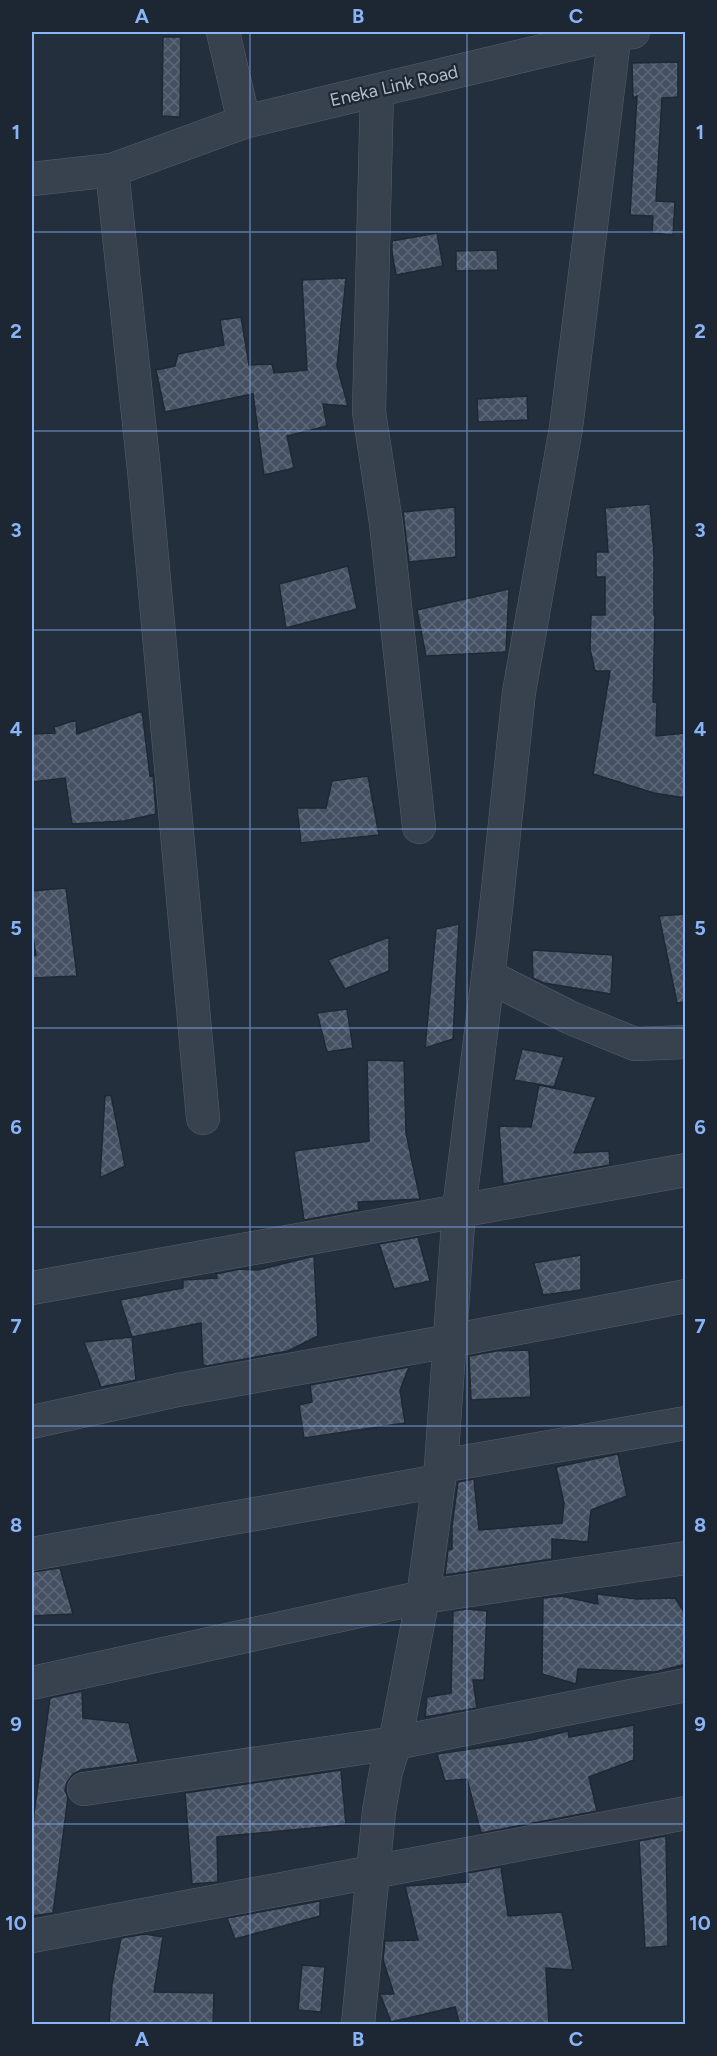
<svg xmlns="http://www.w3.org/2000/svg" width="717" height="2056" viewBox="0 0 717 2056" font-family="Figtree,sans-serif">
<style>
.building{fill:url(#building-cross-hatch);stroke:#1f2835;stroke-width:1.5}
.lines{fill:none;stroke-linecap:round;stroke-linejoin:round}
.minor-casing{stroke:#565f6c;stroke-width:34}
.minor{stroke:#38414e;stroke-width:33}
.grid{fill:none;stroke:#8ab4f8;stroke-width:1.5;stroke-opacity:0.55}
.labels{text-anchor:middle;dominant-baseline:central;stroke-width:4.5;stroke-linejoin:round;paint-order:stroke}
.street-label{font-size:18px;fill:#b4bcc9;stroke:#1d2633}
.neatline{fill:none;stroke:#8ab4f8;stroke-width:2}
.grid-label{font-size:20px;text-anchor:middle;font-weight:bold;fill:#8ab4f8}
</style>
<defs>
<pattern id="building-cross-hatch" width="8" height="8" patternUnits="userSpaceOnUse" patternTransform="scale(1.5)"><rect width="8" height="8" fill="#455162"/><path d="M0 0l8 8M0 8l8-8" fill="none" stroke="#5d6877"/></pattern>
</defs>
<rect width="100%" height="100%" fill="#242f3e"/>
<path class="building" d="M 163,37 L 181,37 L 180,117 L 162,116 Z
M 678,62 L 678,97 L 662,98 L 656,201 L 675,202 L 673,235 L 652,233 L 653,216 L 630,215 L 637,96 L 633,98 L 632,63 Z
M 437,233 L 443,266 L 396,275 L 392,252 L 392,241 Z
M 497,250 L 498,270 L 456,271 L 456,251 Z
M 346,278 L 337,366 L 348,406 L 323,404 L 327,426 L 287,436 L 294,468 L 264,475 L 253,394 L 165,412 L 156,370 L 175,366 L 178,354 L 224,345 L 220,320 L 241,317 L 249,365 L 272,364 L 274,373 L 307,370 L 302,280 Z
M 527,396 L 528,420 L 478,422 L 477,399 Z
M 650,504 L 654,553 L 654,615 L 655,615 L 653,702 L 657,703 L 656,736 L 686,733 L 686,798 L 654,793 L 593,774 L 610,671 L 595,671 L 590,649 L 591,615 L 605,615 L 605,577 L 596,577 L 596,552 L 608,552 L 605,508 Z
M 455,507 L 456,557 L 409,562 L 403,512 Z
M 348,566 L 357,609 L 286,628 L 279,584 Z
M 509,589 L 506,652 L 426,656 L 417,610 Z
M 142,711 L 150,776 L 153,775 L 156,814 L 124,821 L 72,824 L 65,778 L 32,782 L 32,734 L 55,733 L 54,727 L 76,720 L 77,734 Z
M 368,776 L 379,835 L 301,843 L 297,808 L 326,808 L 332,781 Z
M 66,888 L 77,976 L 32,978 L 32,956 L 36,955 L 32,933 L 32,891 Z
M 686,914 L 686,1002 L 677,1003 L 659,916 Z
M 459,924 L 453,1039 L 425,1048 L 436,929 Z
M 389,937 L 389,971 L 345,989 L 328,960 Z
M 532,950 L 613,955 L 611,994 L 544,983 L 533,978 Z
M 347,1009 L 353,1048 L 327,1052 L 317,1013 Z
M 522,1049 L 564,1057 L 554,1087 L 514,1080 Z
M 367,1060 L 404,1061 L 406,1133 L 420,1199 L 358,1202 L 359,1210 L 304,1220 L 294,1151 L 369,1141 Z
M 539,1085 L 596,1097 L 574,1153 L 609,1151 L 610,1165 L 503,1184 L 499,1126 L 531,1127 Z
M 111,1095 L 125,1166 L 100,1178 L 105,1096 Z
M 418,1237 L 430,1281 L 394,1289 L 379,1244 Z
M 581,1255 L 581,1290 L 543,1295 L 534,1263 Z
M 314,1256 L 318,1336 L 288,1351 L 207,1366 L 203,1365 L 201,1323 L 132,1337 L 120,1300 L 183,1288 L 183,1280 L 217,1278 L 216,1274 L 240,1269 L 258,1270 Z
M 132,1337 L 136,1380 L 101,1387 L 84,1342 Z
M 529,1350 L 531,1397 L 471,1400 L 469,1356 L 496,1351 Z
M 409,1367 L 400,1390 L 405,1423 L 304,1438 L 299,1405 L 312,1402 L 310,1385 Z
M 618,1454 L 627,1496 L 591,1510 L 588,1542 L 552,1539 L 552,1559 L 445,1575 L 448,1550 L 452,1549 L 452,1526 L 458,1482 L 474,1479 L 479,1530 L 562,1523 L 564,1503 L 556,1467 Z
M 60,1568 L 73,1614 L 32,1616 L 32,1572 Z
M 597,1594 L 637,1599 L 675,1598 L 686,1615 L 686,1664 L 655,1672 L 578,1669 L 576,1684 L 542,1674 L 543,1598 L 561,1596 L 598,1604 Z
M 467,1609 L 487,1611 L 484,1680 L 473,1680 L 477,1708 L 425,1717 L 427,1697 L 451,1693 L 453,1611 Z
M 82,1691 L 83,1718 L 129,1723 L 138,1762 L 81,1770 L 73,1774 L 67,1782 L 65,1791 L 68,1797 L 53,1913 L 32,1916 L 32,1828 L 50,1698 Z
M 634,1725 L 634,1760 L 589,1777 L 597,1811 L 481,1833 L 467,1779 L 445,1781 L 437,1754 L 531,1740 L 568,1731 L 569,1737 Z
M 341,1770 L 346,1825 L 217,1837 L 218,1882 L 192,1884 L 185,1793 Z
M 666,1836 L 668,1946 L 645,1948 L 639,1841 Z
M 501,1867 L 508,1916 L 562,1912 L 573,1970 L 546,1968 L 549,2025 L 460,2025 L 455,2007 L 391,2022 L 380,1994 L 394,1994 L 383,1960 L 385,1941 L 418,1940 L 405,1886 L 468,1882 L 467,1873 Z
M 320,1901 L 320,1916 L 235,1939 L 227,1918 Z
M 145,1934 L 163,1937 L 154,1992 L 214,1993 L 213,2025 L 109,2025 L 112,1984 L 121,1938 Z
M 302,1965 L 325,1967 L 321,2012 L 298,2010 Z"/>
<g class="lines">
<defs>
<path id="minor" d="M 223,32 L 244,122 L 614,34 L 633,32
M 377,91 L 369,412 L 386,523 L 419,827
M 112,170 L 144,470 L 203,1118
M 32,179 L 112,170 L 244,122
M 488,976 L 571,1018 L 635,1044 L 686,1042
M 32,1288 L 686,1170
M 32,1422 L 178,1390 L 450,1341 L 686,1296
M 441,1466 L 686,1423
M 32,1554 L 439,1481
M 32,1683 L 423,1597 L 686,1558
M 84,1789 L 395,1743 L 686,1685
M 32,1936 L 686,1813
M 358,2024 L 379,1811 L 386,1771 L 395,1743 L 423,1597 L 441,1466 L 459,1209 L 493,936 L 519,692 L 566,428 L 615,32"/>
</defs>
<use href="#minor" class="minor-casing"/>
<use href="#minor" class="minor"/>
</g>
<path class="grid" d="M 250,32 L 250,2024M 467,32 L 467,2024M 32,232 L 686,232M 32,431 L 686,431M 32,630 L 686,630M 32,829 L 686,829M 32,1028 L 686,1028M 32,1227 L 686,1227M 32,1426 L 686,1426M 32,1625 L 686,1625M 32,1824 L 686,1824"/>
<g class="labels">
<g class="street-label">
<text transform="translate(394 86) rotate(-13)">Eneka Link Road</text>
</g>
</g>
<rect width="717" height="2056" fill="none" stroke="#1d2633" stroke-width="66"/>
<rect x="33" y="33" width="651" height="1990" class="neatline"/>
<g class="grid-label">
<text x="142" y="23">A</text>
<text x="358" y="23">B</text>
<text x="576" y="23">C</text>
<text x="16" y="139">1</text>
<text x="700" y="139">1</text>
<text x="16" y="338">2</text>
<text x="700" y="338">2</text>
<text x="16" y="537">3</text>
<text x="700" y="537">3</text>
<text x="16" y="736">4</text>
<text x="700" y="736">4</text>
<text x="16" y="935">5</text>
<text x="700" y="935">5</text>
<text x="16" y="1134">6</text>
<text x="700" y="1134">6</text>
<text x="16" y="1333">7</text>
<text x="700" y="1333">7</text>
<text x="16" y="1532">8</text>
<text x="700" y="1532">8</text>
<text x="16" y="1731">9</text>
<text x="700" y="1731">9</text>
<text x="16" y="1930">10</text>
<text x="700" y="1930">10</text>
<text x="142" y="2046">A</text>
<text x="358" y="2046">B</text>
<text x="576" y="2046">C</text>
</g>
</svg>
